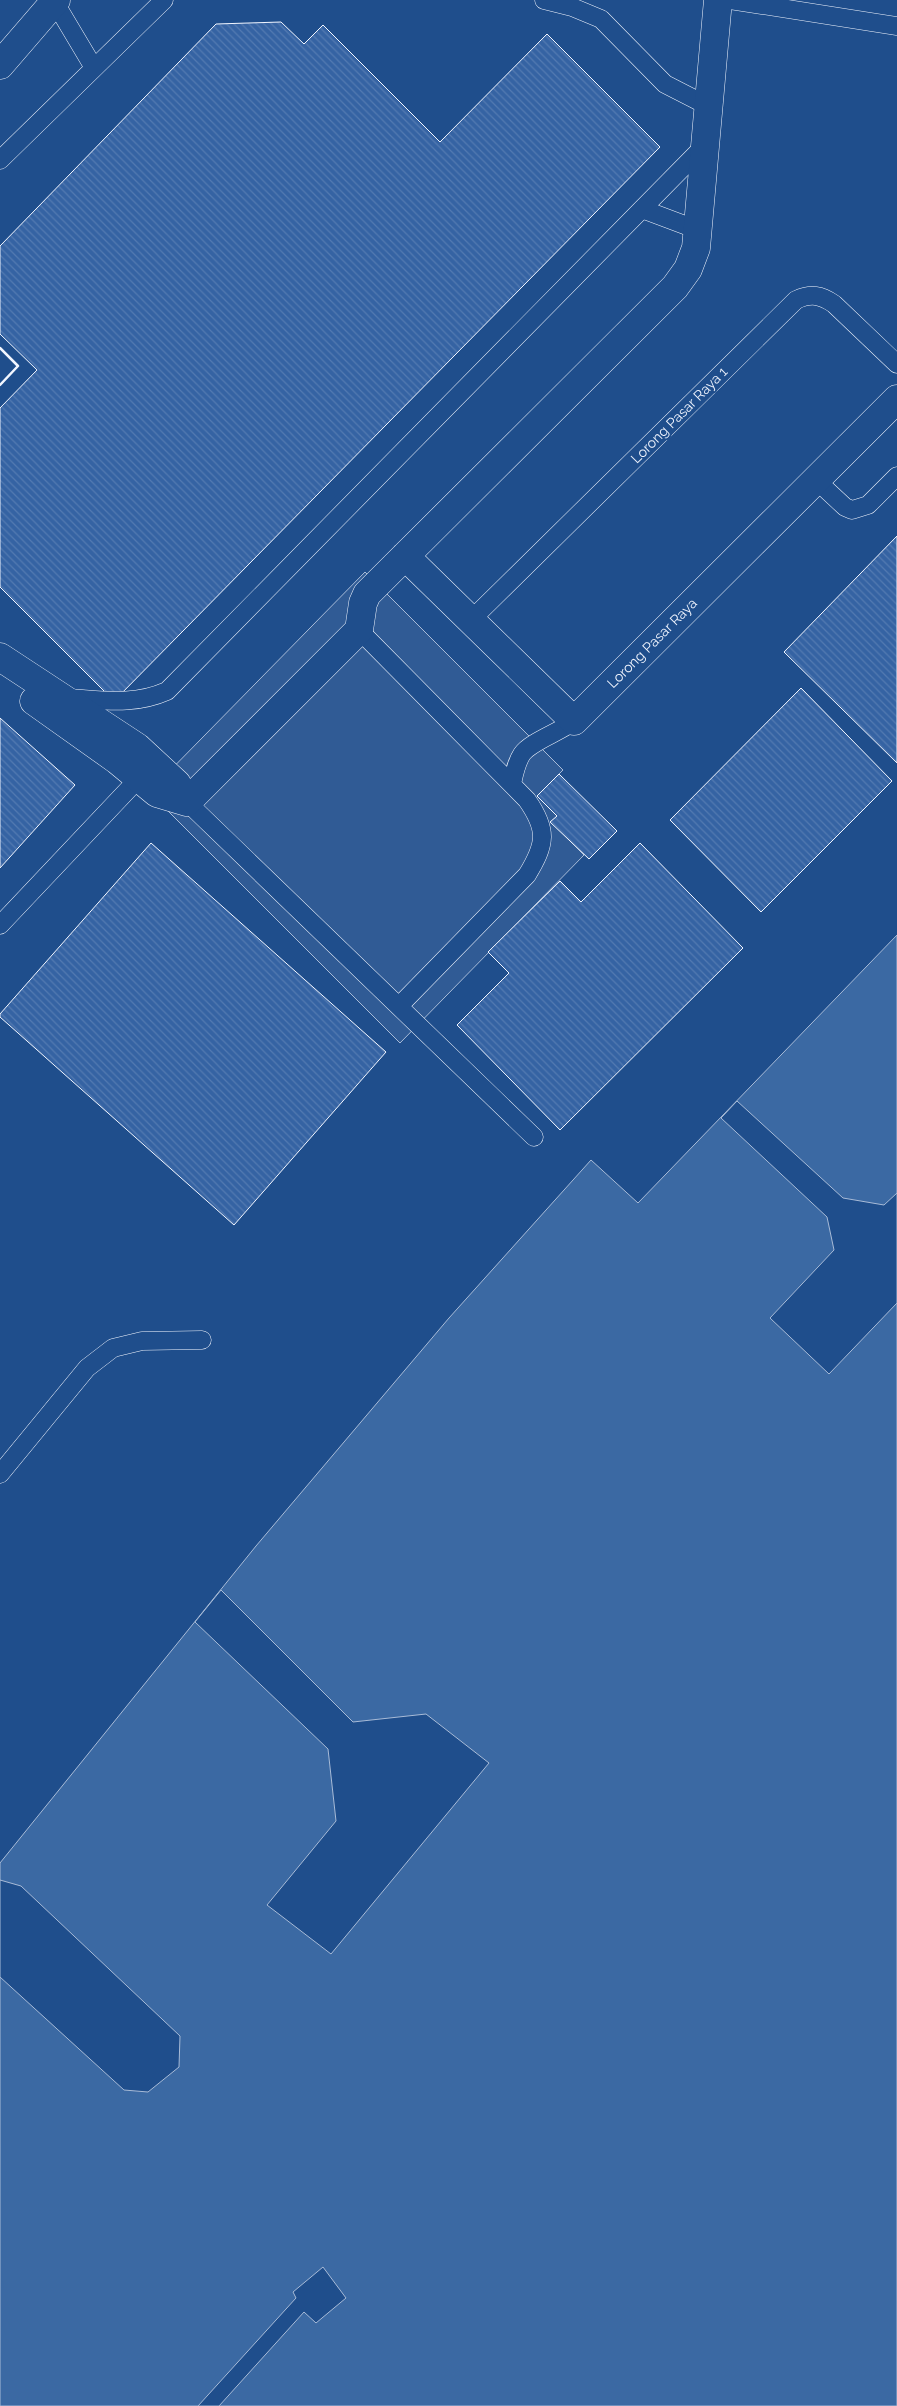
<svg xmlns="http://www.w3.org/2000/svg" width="897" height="2406" viewBox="0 0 897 2406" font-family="Raleway,sans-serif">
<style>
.parking{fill:#305b95;stroke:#a8bbd7}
.water{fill:#3b69a3;stroke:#a8bbd7}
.pier{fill:#1f4e8c;stroke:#a8bbd7}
.building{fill:url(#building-back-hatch);stroke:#f2f6ff}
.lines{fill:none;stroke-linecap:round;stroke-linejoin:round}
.service-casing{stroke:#f2f6ff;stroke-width:19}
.minor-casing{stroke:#f2f6ff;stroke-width:29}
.secondary-casing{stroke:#f2f6ff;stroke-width:29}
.service{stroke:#1f4e8c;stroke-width:18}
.minor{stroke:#1f4e8c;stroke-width:28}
.secondary{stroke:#1f4e8c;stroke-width:28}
.wall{stroke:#f2f6ff;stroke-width:2.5}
.labels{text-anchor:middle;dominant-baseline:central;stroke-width:4;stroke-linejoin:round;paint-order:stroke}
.street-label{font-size:14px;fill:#f2f6ff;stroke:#1f4e8c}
</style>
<defs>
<pattern id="building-back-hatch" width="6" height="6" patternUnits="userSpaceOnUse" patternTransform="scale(1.25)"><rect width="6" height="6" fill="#3563a3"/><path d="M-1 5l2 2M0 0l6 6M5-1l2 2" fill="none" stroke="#537ab1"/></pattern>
</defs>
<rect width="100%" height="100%" fill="#1f4e8c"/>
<path class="parking" d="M 365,572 L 563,770 L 537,796 L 557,816 L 551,822 L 584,855 L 400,1043 L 149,792 Z"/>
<path class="water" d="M 897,935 L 897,2406 L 0,2406 L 0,1863 L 256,1546 L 449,1318 L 591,1160 L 638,1203 Z"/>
<path class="pier" d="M 737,1101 L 843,1198 L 884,1205 L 897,1193 L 897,1303 L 829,1374 L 770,1318 L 834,1250 L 827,1217 L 721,1118 Z
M 221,1590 L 353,1722 L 426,1714 L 489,1763 L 331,1954 L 267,1905 L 336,1821 L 328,1749 L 195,1622 Z
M 0,1880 L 21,1886 L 180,2036 L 179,2067 L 148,2092 L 124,2090 L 0,1977 Z
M 323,2267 L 346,2298 L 316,2323 L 304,2312 L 219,2406 L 198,2406 L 296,2298 L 293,2292 Z"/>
<path class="building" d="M 281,22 L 304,44 L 323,25 L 440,142 L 547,34 L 660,147 L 114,701 L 0,587 L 0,408 L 37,370 L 0,334 L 0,246 L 216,24 Z
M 897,536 L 897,763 L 784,652 Z
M 801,688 L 892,781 L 761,912 L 670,820 Z
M 0,718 L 75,785 L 0,868 Z
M 559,774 L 617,831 L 589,859 L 550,822 L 557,816 L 537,796 Z
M 151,843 L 386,1052 L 234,1225 L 0,1017 L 0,1014 Z
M 640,843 L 743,948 L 560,1130 L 457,1025 L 509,973 L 488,952 L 560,881 L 581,902 Z"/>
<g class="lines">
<defs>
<path id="service" d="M 544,0 L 572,7 L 601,19 L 665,84 L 708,106
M 730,0 L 897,26
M 54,1 L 94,68
M 0,160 L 164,0
M 642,209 L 698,230
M 816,480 L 845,507 L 852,510 L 868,505 L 897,476
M 471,620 L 796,300 C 811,293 821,295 834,304 L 897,364
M 359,630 L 527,800 C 548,830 546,844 527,875 L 400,1005
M 67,698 C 103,700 133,706 167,691 L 705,145
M 512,784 C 514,774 516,763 522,754 C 530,742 560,732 574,721
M 187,802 L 534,1137
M 0,925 L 140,777
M 0,1474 L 87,1368 L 113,1348 L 142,1341 L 202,1340"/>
<path id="minor" d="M 405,556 L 574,721 L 897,399
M 0,657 L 137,747 L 177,784 L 187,802
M 34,701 L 117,760 L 157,793 L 187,802
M 187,802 L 359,630 L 363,603 L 367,594 L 675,287 L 688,269 L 696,248 L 718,0"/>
<path id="secondary" d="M 0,65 L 56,0"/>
</defs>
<use href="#service" class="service-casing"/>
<use href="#minor" class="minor-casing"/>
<use href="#secondary" class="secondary-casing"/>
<use href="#service" class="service"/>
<use href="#minor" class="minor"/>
<use href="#secondary" class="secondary"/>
<path class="wall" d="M 0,348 L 18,366 L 0,385"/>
</g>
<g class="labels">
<g class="street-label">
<text transform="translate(679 415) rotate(-45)">Lorong Pasar Raya 1</text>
<text transform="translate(652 643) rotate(-45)">Lorong Pasar Raya</text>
</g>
</g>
</svg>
